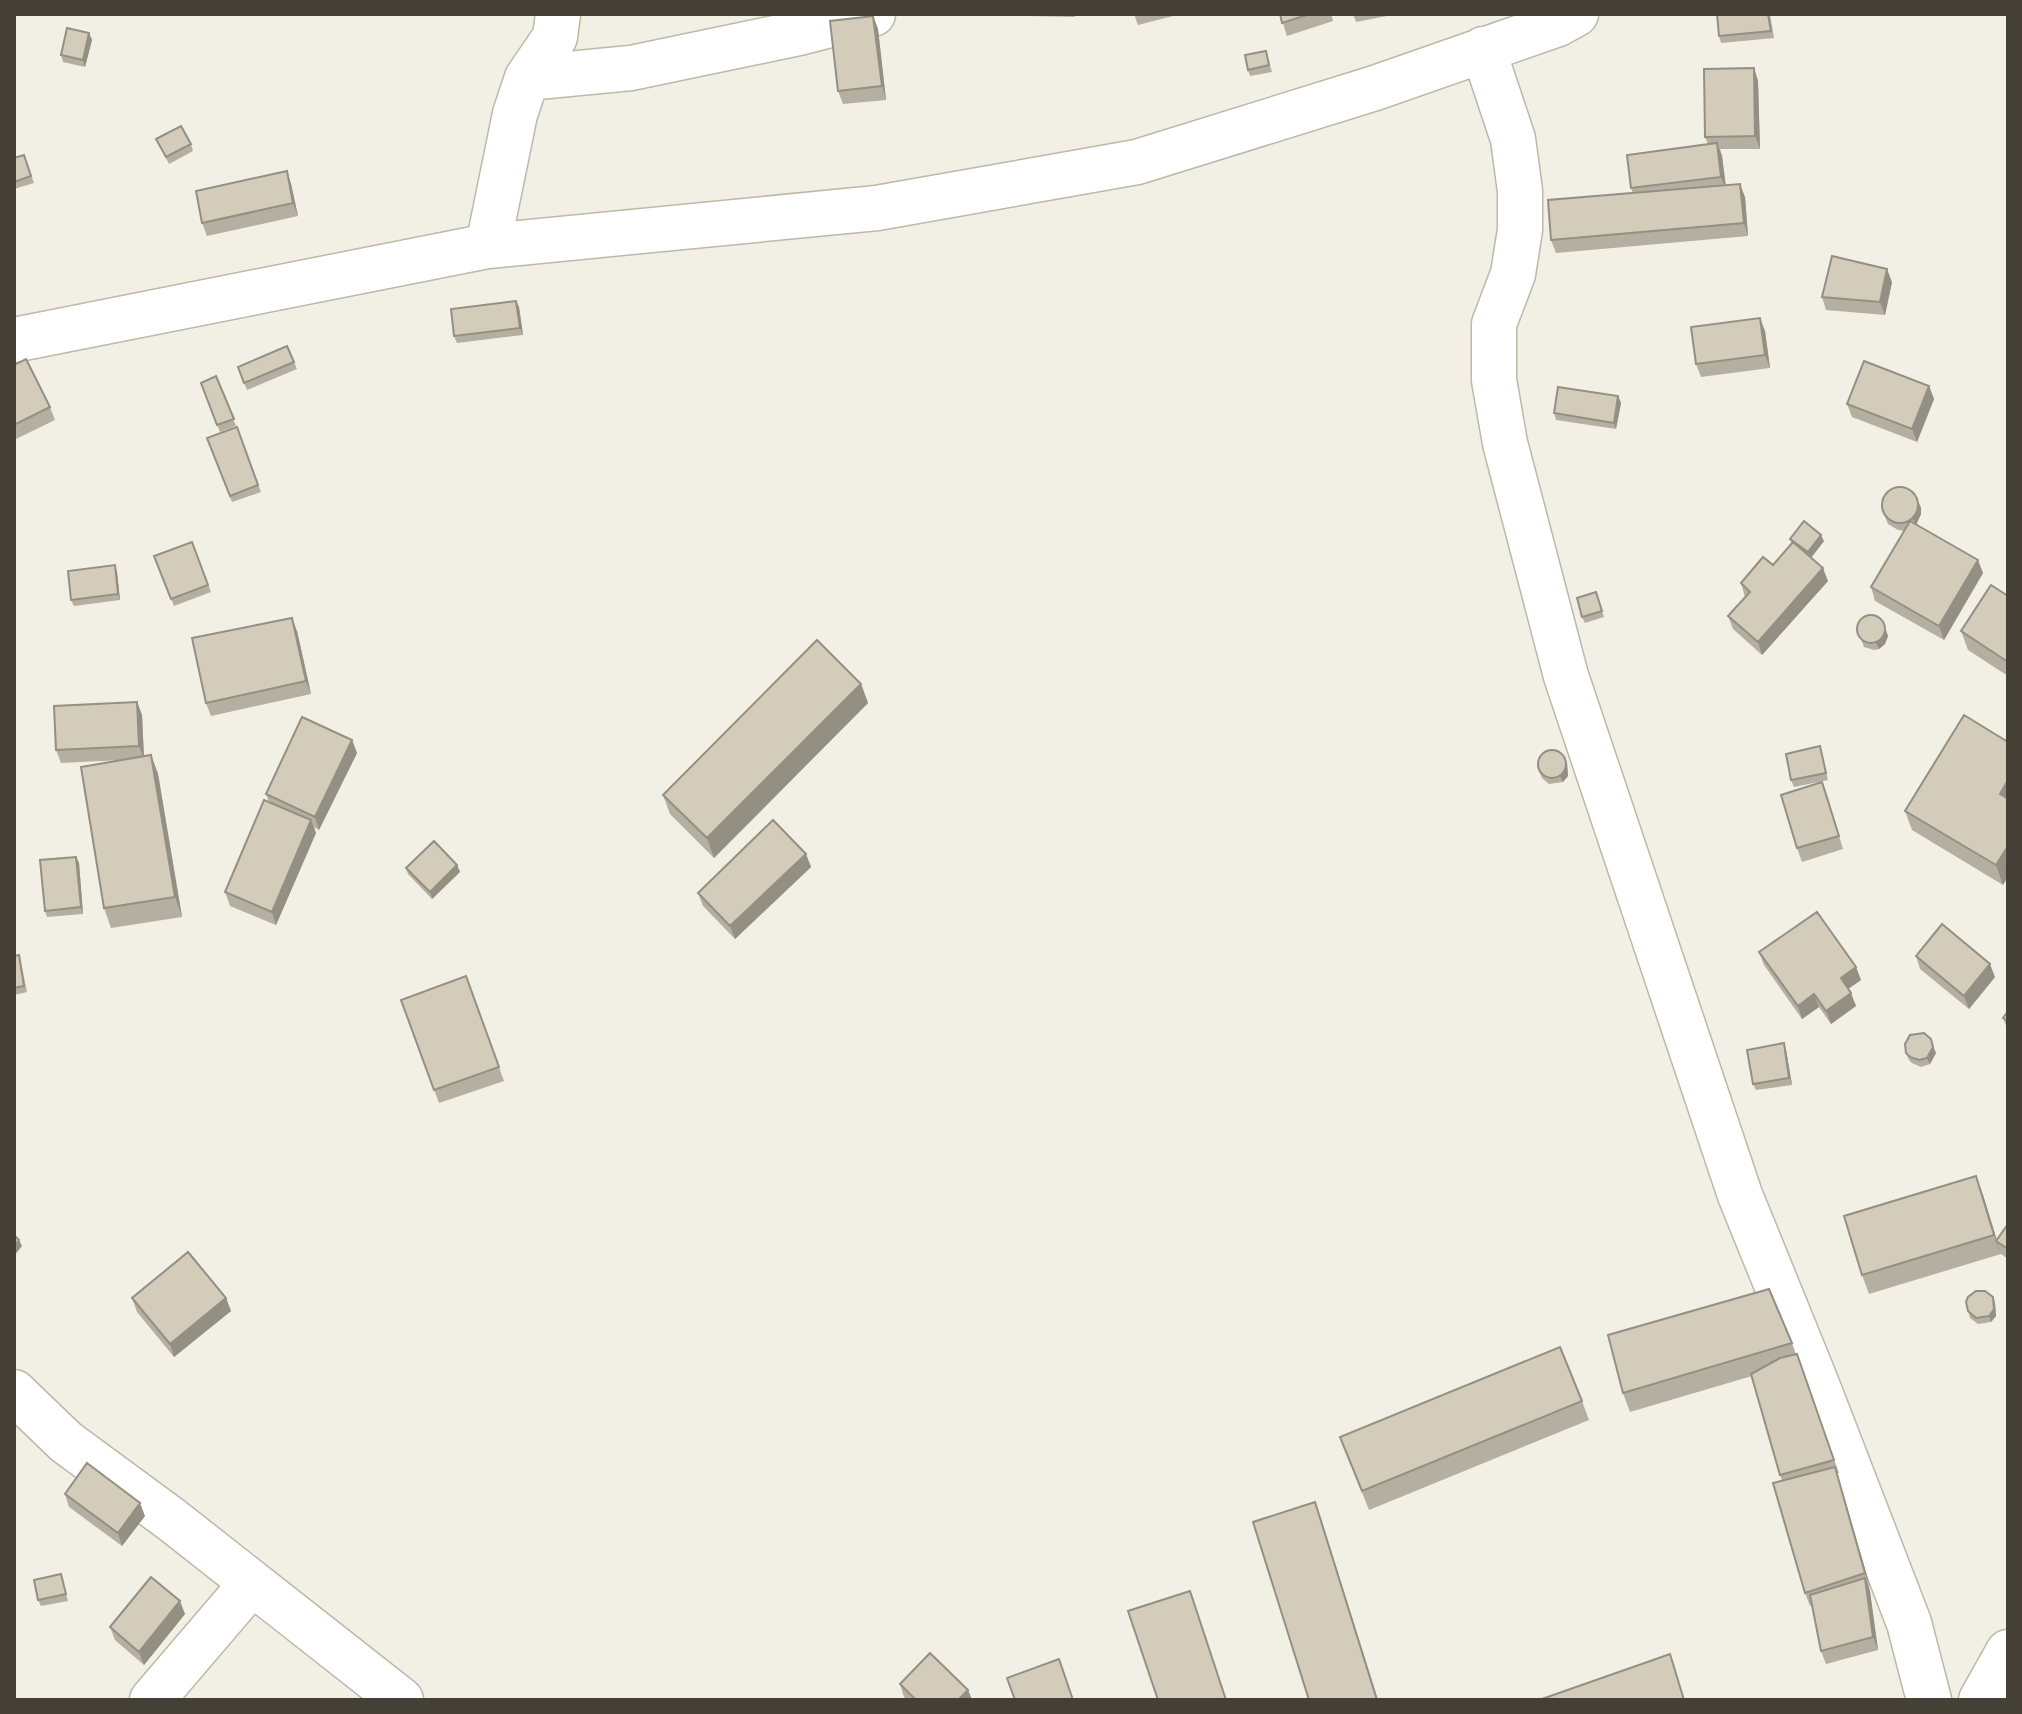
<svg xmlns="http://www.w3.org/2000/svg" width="2022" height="1714" viewBox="0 0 2022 1714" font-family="'Alegreya Sans',sans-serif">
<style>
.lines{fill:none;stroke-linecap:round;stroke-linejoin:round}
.minor-casing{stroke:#bdb8a8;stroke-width:47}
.minor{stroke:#fff;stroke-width:44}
.wall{fill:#b5afa1}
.shaded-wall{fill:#948f83}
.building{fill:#d3ccbb;stroke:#948f83;stroke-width:2}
</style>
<rect width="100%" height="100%" fill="#f2efe5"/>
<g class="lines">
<defs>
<path id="minor" d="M 1483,49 L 1513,139 L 1520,191 L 1520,230 L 1513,274 L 1494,324 L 1494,380 L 1505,443 L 1566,676 L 1740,1195 L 1816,1382 L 1909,1623 L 1929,1700
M 527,78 L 631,68 L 799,33 L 873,14
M 488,246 L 515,114 L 527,78 L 555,37 L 558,14
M 14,340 L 488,246 L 877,208 L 1137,162 L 1375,88 L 1558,24 L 1576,14
M 14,1392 L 66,1442 L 172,1520 L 401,1700
M 152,1700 L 252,1583
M 1981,1700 L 2008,1652"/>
</defs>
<use href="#minor" class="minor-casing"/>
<use href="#minor" class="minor"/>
</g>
<path class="wall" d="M 1027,14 L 1075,14 L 1075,17 L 1028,16 Z
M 1134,14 L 1181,14 L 1138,25 Z
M 1280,14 L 1331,14 L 1333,21 L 1287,36 Z
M 1353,14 L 1397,14 L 1356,22 Z
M 1770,14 L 1774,38 L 1721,43 L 1719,36 Z
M 873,16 L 878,29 L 886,100 L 843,104 L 838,91 Z
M 89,33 L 92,40 L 85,67 L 63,62 L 61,55 Z
M 1266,51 L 1272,72 L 1250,76 L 1248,70 Z
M 1754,68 L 1758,81 L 1760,149 L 1720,149 L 1722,156 L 1726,185 L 1745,197 L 1748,236 L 1556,253 L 1551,240 L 1633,193 L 1631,188 L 1708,144 L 1705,137 Z
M 156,139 L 191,144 L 193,151 L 169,164 Z
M 24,155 L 34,183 L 14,189 L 14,158 Z
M 287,171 L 291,184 L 298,216 L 207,236 L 202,223 Z
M 1892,282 L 1885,315 L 1826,310 L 1822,297 Z
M 516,301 L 519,307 L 523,335 L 457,343 L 454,336 Z
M 1765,331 L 1770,368 L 1701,377 L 1696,364 Z
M 287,346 L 297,369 L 247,390 L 238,367 Z
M 14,365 L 50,407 L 55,420 L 14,440 Z
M 216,376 L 236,426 L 220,432 L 201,383 Z
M 1929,386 L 1934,399 L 1917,442 L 1852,417 L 1847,404 Z
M 1618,396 L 1621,403 L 1616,429 L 1556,420 L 1554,413 Z
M 237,427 L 261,492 L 232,502 L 207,438 Z
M 1918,501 L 1921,508 L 1921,514 L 1916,525 L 1983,573 L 1944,640 L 1875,601 L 1871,587 L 1904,531 L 1898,530 L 1888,524 L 1881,506 Z
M 1790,539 L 1824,541 L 1811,558 L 1828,581 L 1762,655 L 1733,629 L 1728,616 L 1745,597 L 1741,583 L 1773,565 L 1792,544 Z
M 192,542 L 211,592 L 174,606 L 154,556 Z
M 117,572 L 120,600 L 74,606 L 71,600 Z
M 1596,592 L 1604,617 L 1585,623 L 1582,617 Z
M 2008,596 L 2008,676 L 1968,650 L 1961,631 Z
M 297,631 L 311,694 L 211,716 L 206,703 Z
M 1858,631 L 1888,636 L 1885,644 L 1879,649 L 1874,650 L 1864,647 Z
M 861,684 L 868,703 L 714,858 L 670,814 L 663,795 Z
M 137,702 L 142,715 L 144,756 L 151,755 L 158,774 L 182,917 L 111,928 L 104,908 L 122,760 L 61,763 L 56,750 Z
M 352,740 L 357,753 L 319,830 L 314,827 L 316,833 L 276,925 L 230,906 L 225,892 L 269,802 L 266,794 Z
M 2008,742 L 2003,885 L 1912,830 L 1905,811 Z
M 1820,746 L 1828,780 L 1794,787 L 1791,780 Z
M 1564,757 L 1567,763 L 1568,776 L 1563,782 L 1549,784 L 1542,778 L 1537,767 Z
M 1827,795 L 1843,849 L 1802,862 L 1797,848 Z
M 806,854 L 811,867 L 735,939 L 703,906 L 698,893 Z
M 76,857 L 79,863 L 83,914 L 47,917 L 45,911 Z
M 457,865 L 460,872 L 432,899 L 408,874 L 406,868 Z
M 1759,952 L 1856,967 L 1861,980 L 1848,989 L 1856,1006 L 1831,1024 L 1819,1007 L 1802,1019 L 1764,965 Z
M 14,956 L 21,962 L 27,992 L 14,995 Z
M 1916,956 L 1995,977 L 1969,1009 L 1920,969 Z
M 466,976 L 504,1081 L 439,1103 L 401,1000 Z
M 2008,1011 L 2008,1031 L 2003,1018 Z
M 1931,1039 L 1936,1053 L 1930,1064 L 1921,1067 L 1912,1063 L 1909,1060 L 1906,1053 Z
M 1784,1043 L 1786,1050 L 1792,1085 L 1756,1090 L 1753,1084 Z
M 1983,1195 L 1997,1240 L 2008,1224 L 2008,1259 L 2001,1254 L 1869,1294 L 1862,1275 Z
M 132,1298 L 226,1298 L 231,1311 L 174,1357 L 137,1312 Z
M 1995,1303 L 1996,1316 L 1991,1322 L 1978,1324 L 1970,1318 L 1968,1311 Z
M 1792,1343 L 1839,1473 L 1837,1473 L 1870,1586 L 1869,1586 L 1878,1650 L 1826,1664 L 1821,1651 L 1812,1605 L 1810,1606 L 1805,1593 L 1782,1481 L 1752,1376 L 1630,1412 L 1623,1393 Z
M 1582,1401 L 1589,1420 L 1369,1510 L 1340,1437 Z
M 65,1494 L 145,1516 L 122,1546 L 69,1507 Z
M 61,1574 L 68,1601 L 41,1606 L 38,1600 Z
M 185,1614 L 144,1665 L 115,1640 L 110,1627 Z
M 900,1684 L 968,1690 L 972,1700 L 908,1700 L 904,1697 Z"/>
<path class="shaded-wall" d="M 873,16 L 878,29 L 886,100 L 882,86 Z
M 89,33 L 92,40 L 85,67 L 83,60 Z
M 1754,68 L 1758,81 L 1760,149 L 1755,136 Z
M 1717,143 L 1722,156 L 1726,190 L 1721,177 Z
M 287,171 L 291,184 L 298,216 L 293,203 Z
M 1740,184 L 1745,197 L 1748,236 L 1744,223 Z
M 1887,269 L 1892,282 L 1885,315 L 1880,302 Z
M 516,301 L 519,307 L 523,335 L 520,328 Z
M 1760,318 L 1765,331 L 1770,368 L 1765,355 Z
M 1929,386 L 1934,399 L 1917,442 L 1912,429 Z
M 1618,396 L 1621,403 L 1616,429 L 1614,423 Z
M 1918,501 L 1921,508 L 1921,514 L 1916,525 L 1913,519 Z
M 1821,535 L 1824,541 L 1810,559 L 1808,552 Z
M 1978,560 L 1983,573 L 1944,640 L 1939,626 Z
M 115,565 L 117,572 L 120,600 L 118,594 Z
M 1823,568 L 1828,581 L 1762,655 L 1758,642 Z
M 292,618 L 297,631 L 311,694 L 306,681 Z
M 1886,630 L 1888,636 L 1885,644 L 1879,649 L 1876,643 Z
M 861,684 L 868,703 L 714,858 L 707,838 Z
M 137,702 L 142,715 L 144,759 L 139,746 Z
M 352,740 L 357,753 L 319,830 L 315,817 Z
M 151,755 L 158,774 L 182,917 L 175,897 Z
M 1564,757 L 1567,763 L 1568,776 L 1563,782 L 1560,776 Z
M 2008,780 L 2008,811 L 2000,794 Z
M 311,820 L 316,833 L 276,925 L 272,912 Z
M 2008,846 L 2008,877 L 2003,885 L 1996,865 Z
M 806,854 L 811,867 L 735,939 L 730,926 Z
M 76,857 L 79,863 L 83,914 L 81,907 Z
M 457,865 L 460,872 L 432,899 L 430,892 Z
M 1990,964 L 1995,977 L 1969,1009 L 1964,996 Z
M 1856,967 L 1861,980 L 1845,991 L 1841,978 Z
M 1851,993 L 1856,1006 L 1831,1024 L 1826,1011 Z
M 1814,994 L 1819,1007 L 1802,1019 L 1798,1006 Z
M 1784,1043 L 1786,1050 L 1792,1085 L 1789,1078 Z
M 1933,1047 L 1936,1053 L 1930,1064 L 1927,1058 Z
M 1976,1176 L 1983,1195 L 2001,1254 L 1994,1235 Z
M 19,1240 L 22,1246 L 14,1256 L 14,1246 Z
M 1993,1297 L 1995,1303 L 1996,1316 L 1991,1322 L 1989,1316 Z
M 226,1298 L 231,1311 L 174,1357 L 170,1344 Z
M 1835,1467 L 1839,1480 L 1870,1586 L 1865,1573 Z
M 1315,1502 L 1322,1522 L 1378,1700 L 1377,1700 Z
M 140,1503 L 145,1516 L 122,1546 L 118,1533 Z
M 1865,1578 L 1870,1591 L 1878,1650 L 1873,1637 Z
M 180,1601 L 185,1614 L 144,1665 L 139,1652 Z
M 968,1690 L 972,1700 L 958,1700 Z"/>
<path class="building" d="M 1280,14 L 1310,14 L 1282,23 Z
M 1717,14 L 1768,14 L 1771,31 L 1719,36 Z
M 873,16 L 882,86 L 838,91 L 830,21 Z
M 67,28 L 89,33 L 83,60 L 61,55 Z
M 1266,51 L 1269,65 L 1248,70 L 1245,55 Z
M 1754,68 L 1755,136 L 1705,137 L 1704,69 Z
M 181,126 L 191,144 L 166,157 L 156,139 Z
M 1717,143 L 1721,177 L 1631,188 L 1627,155 Z
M 24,155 L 31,176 L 14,182 L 14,158 Z
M 287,171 L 293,203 L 202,223 L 196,191 Z
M 1740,184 L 1744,223 L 1551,240 L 1548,200 Z
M 1832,256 L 1887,269 L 1880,302 L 1822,297 Z
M 516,301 L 520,328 L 454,336 L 451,309 Z
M 1760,318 L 1765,355 L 1696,364 L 1691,327 Z
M 287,346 L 294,362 L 244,383 L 238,367 Z
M 26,359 L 50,407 L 14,425 L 14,365 Z
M 1864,361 L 1929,386 L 1912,429 L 1847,404 Z
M 216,376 L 234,419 L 217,425 L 201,383 Z
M 1558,387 L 1618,396 L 1614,423 L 1554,413 Z
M 237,427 L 258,485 L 230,496 L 207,438 Z
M1882 505a18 18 0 1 1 36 0a18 18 0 1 1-36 0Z
M 1804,521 L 1821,535 L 1808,552 L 1790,539 Z
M 1910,521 L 1978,560 L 1939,626 L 1871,587 Z
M 192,542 L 208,585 L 171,599 L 154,556 Z
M 1793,542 L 1823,568 L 1758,642 L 1728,616 L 1750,592 L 1741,583 L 1763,557 L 1773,565 Z
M 115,565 L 118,594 L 71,600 L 68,571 Z
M 1991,585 L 2008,596 L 2008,662 L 1961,631 Z
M 1596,592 L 1602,611 L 1582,617 L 1577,598 Z
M1857 629a14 14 0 1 1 28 0a14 14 0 1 1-28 0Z
M 292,618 L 306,681 L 206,703 L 192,638 Z
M 817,640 L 861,684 L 707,838 L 663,795 Z
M 137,702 L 139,746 L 56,750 L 54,706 Z
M 1964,715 L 2008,742 L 2008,780 L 2000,794 L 2008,799 L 2008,846 L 1996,865 L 1905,811 Z
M 302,717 L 352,740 L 315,817 L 266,794 Z
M 1820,746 L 1826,773 L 1791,780 L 1786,754 Z
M1538 764a14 14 0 1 1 28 0a14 14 0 1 1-28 0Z
M 151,755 L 175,897 L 104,908 L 81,767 Z
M 1822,782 L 1839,836 L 1797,848 L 1781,795 Z
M 264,800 L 311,820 L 272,912 L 225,892 Z
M 773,820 L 806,854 L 730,926 L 698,893 Z
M 434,841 L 457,865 L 430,892 L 406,868 Z
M 76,857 L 81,907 L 45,911 L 40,860 Z
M 1817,912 L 1856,967 L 1841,978 L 1851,993 L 1826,1011 L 1814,994 L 1798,1006 L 1759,952 Z
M 1942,924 L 1990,964 L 1964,996 L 1916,956 Z
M 19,955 L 24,986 L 14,988 L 14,956 Z
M 466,976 L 499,1067 L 434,1090 L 401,1000 Z
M 2008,1011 L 2008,1021 L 2003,1018 Z
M 1924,1033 L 1931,1039 L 1933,1047 L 1927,1058 L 1919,1060 L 1910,1057 L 1906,1053 L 1905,1044 L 1910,1035 Z
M 1784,1043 L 1789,1078 L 1753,1084 L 1747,1050 Z
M 1976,1176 L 1994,1235 L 1862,1275 L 1844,1216 Z
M 2008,1224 L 2008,1249 L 1996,1241 Z
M 14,1235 L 19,1240 L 14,1246 Z
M 188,1252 L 226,1298 L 170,1344 L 132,1298 Z
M 1769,1289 L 1792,1343 L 1623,1393 L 1608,1335 Z
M 1976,1291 L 1985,1291 L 1993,1297 L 1994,1309 L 1989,1316 L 1976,1318 L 1968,1311 L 1966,1302 L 1968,1297 Z
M 1560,1347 L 1582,1401 L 1362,1491 L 1340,1437 Z
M 1797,1354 L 1834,1460 L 1780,1475 L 1751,1374 L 1780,1358 Z
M 87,1463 L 140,1503 L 118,1533 L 65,1494 Z
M 1835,1467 L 1865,1573 L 1805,1593 L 1773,1483 Z
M 1315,1502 L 1377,1700 L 1309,1700 L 1253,1522 Z
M 61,1574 L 66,1594 L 38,1600 L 34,1580 Z
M 151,1577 L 180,1601 L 139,1652 L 110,1627 Z
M 1865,1578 L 1873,1637 L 1821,1651 L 1810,1595 Z
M 1190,1591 L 1226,1700 L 1158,1700 L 1128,1611 Z
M 930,1653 L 968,1690 L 958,1700 L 916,1700 L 900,1684 Z
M 1670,1654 L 1684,1700 L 1539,1700 Z
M 1059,1659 L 1073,1700 L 1015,1700 L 1007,1678 Z"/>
<rect width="2022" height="1714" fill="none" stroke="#444035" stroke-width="32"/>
</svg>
